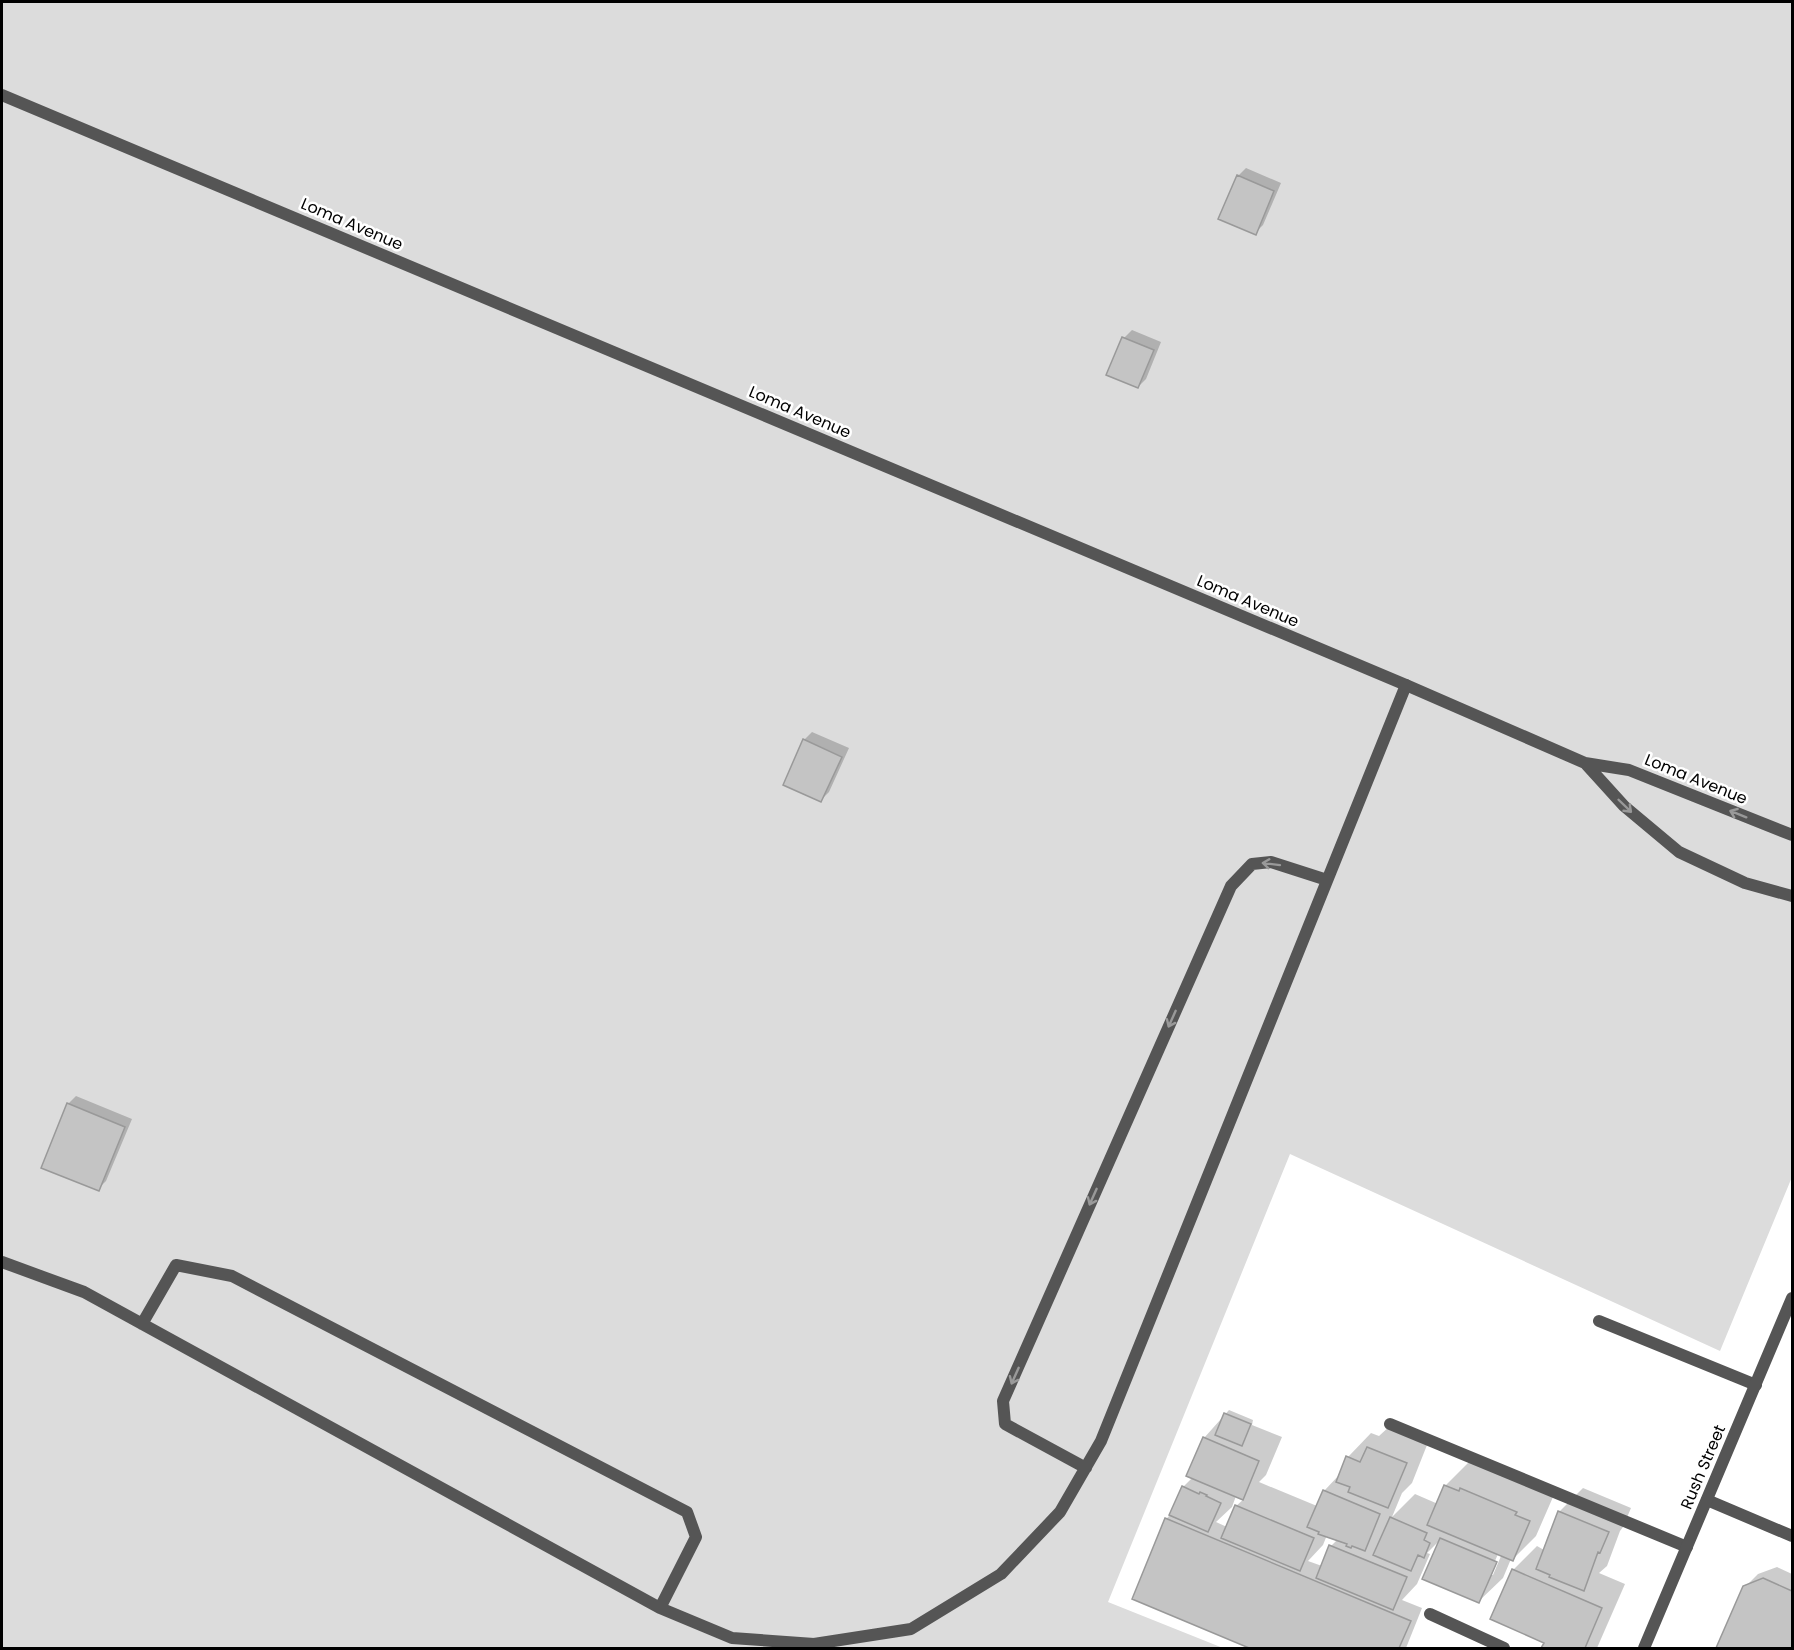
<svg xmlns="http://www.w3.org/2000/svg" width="1794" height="1650" viewBox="0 0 1794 1650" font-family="Poppins,sans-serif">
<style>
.green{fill:#dcdcdc}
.shadow{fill:#0003;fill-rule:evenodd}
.building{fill:#c4c4c4;stroke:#999;stroke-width:1.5}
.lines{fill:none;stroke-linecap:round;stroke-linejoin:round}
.service{stroke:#555;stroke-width:12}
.minor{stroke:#555;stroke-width:12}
.tertiary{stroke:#555;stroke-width:12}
.oneway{stroke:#999}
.labels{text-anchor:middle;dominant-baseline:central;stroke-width:5;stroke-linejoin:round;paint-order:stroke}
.street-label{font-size:16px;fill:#000;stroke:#fff}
</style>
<rect width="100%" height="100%" fill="#fff"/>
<path class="green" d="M 2,2 L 1792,2 L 1792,1177 L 1720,1351 L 1290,1154 L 1108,1602 L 1223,1648 L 2,1648 Z"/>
<path class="shadow" d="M 1246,168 L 1281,183 L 1263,225 L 1255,233 L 1238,176 Z
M 1132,330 L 1161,342 L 1146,379 L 1138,387 L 1108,374 L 1124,338 Z
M 812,732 L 849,748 L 829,792 L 821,800 L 804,740 Z
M 76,1096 L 132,1119 L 106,1181 L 98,1189 L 68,1104 Z
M 1229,1410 L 1253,1420 L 1252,1425 L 1282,1437 L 1266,1475 L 1259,1482 L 1317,1506 L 1324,1491 L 1340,1474 L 1348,1457 L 1371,1433 L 1379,1436 L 1392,1424 L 1429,1440 L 1412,1483 L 1402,1493 L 1392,1517 L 1415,1494 L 1438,1504 L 1445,1486 L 1469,1462 L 1553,1497 L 1536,1536 L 1512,1560 L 1511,1559 L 1503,1578 L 1479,1601 L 1441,1539 L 1427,1553 L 1430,1554 L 1417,1584 L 1402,1600 L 1422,1608 L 1406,1648 L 1253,1648 L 1133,1599 L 1166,1519 L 1171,1514 L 1183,1487 L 1193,1477 L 1204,1438 ZM 1236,1496 L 1244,1499 L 1236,1506 L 1227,1527 L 1216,1522 L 1232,1507 ZM 1327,1535 L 1338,1539 L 1331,1546 L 1322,1566 L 1308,1561 L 1323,1545 ZM 1498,1554 L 1501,1556 L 1493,1575 L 1489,1575 Z
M 1583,1488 L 1631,1508 L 1623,1527 L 1620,1531 L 1607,1566 L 1599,1573 L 1625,1584 L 1597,1648 L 1543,1648 L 1546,1642 L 1513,1570 L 1537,1546 L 1544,1550 L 1559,1512 Z
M 1777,1567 L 1792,1574 L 1792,1648 L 1718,1648 L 1745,1587 L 1758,1574 Z"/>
<path class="building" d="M 1237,175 L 1274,191 L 1256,235 L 1218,219 Z
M 1122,337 L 1154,350 L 1138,388 L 1106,375 Z
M 803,739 L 842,757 L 821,802 L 783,785 Z
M 67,1103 L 125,1127 L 99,1191 L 41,1168 Z
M 1224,1413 L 1251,1424 L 1242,1446 L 1215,1435 Z
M 1203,1437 L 1259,1461 L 1243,1500 L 1186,1476 Z
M 1367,1447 L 1407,1463 L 1388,1508 L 1348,1492 L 1350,1487 L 1336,1482 L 1346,1456 L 1360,1462 Z
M 1444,1485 L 1459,1491 L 1460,1488 L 1517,1512 L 1515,1515 L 1530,1521 L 1513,1561 L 1427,1525 Z
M 1182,1486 L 1199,1494 L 1200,1492 L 1207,1495 L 1206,1496 L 1221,1503 L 1208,1532 L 1169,1515 Z
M 1323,1490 L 1380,1514 L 1365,1551 L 1352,1546 L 1351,1548 L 1346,1546 L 1347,1544 L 1318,1534 L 1319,1532 L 1307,1527 Z
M 1235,1505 L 1314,1538 L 1300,1571 L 1221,1538 Z
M 1558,1511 L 1609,1532 L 1600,1553 L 1598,1552 L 1584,1591 L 1549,1577 L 1550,1575 L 1536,1569 Z
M 1390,1517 L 1427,1533 L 1424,1540 L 1430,1543 L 1424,1558 L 1418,1555 L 1411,1571 L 1373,1555 Z
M 1165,1518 L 1411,1621 L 1399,1648 L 1249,1648 L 1132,1599 Z
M 1440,1538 L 1497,1562 L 1479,1603 L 1422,1579 Z
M 1329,1545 L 1407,1577 L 1393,1610 L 1316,1578 Z
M 1512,1569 L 1602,1608 L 1585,1648 L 1541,1648 L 1544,1643 L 1490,1619 Z
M 1763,1578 L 1792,1591 L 1792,1648 L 1716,1648 L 1743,1586 Z"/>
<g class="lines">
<path class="service" d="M 2,1262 L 84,1292 L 660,1608 L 732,1638 L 814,1644 L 911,1629 L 1001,1574 L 1060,1512 L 1101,1441 L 1406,685
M 1599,1321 L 1756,1385
M 142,1324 L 176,1265 L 232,1276 L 687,1512 L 696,1537 L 660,1608
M 1390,1424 L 1687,1547
M 1086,1468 L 1005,1424 L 1003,1401 L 1231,886 L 1252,864 L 1271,862 L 1327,880
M 1430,1614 L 1504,1648"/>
<path class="minor" d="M 2,95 L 1406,685 L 1585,763 L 1629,770 L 1792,835
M 1585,763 L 1624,806 L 1679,852 L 1745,883 L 1792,896
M 1707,1500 L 1792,1536"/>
<path class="tertiary" d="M 1644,1648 L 1792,1298"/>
</g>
<defs><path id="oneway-shaft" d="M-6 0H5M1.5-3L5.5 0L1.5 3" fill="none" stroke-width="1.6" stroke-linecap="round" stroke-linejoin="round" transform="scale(1.5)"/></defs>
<g class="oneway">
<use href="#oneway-shaft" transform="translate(1625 806) rotate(44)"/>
<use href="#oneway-shaft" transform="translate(1738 814) rotate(-158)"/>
<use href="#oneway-shaft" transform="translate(1271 864) rotate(-173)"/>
<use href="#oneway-shaft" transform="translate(1172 1019) rotate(114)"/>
<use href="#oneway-shaft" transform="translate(1093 1197) rotate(114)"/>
<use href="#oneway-shaft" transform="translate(1015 1376) rotate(114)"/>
</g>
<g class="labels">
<g class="street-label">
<text transform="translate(352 224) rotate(23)">Loma Avenue</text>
<text transform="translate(800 412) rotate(23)">Loma Avenue</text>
<text transform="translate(1248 601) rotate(23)">Loma Avenue</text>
<text transform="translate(1696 779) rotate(22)">Loma Avenue</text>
<text transform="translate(1703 1467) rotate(-67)">Rush Street</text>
</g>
</g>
<rect width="1794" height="1650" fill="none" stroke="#000000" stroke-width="6"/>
</svg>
